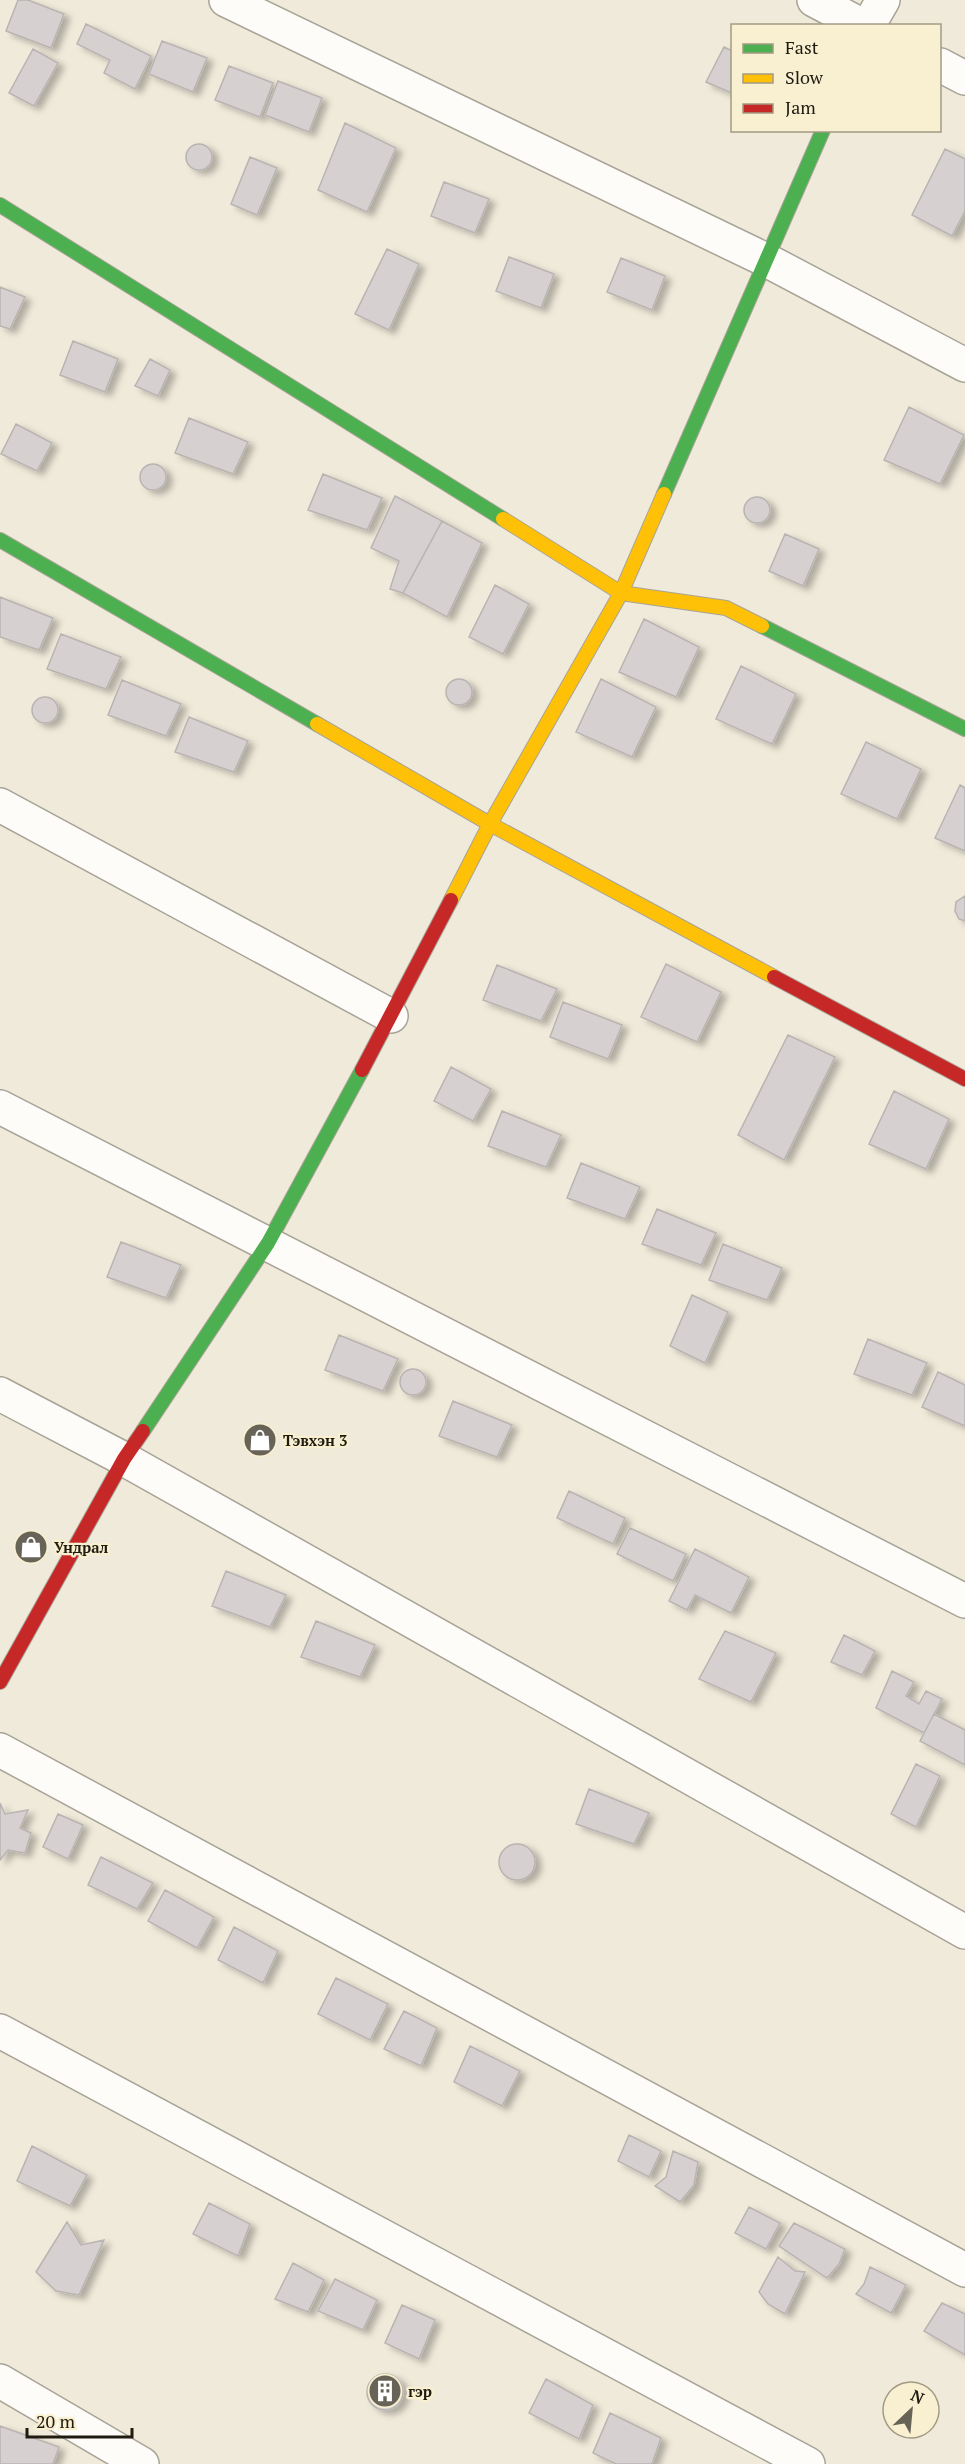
<svg xmlns="http://www.w3.org/2000/svg" width="965" height="2464" viewBox="0 0 965 2464" font-family="'PT Serif',serif">
<style>
.building{fill:#d6d1d0;stroke:#b8b4b2;stroke-width:1.5;filter:url(#shadow)}
.lines{fill:none;stroke-linecap:round;stroke-linejoin:round}
.street-casing{stroke:#a8a397;stroke-width:36}
.fast-casing{stroke:#a8a397;stroke-width:16}
.slow-casing{stroke:#a8a397;stroke-width:16}
.jam-casing{stroke:#a8a397;stroke-width:16}
.street{stroke:#fdfcf9;stroke-width:33}
.fast{stroke:#4caf50;stroke-width:14}
.slow{stroke:#ffc107;stroke-width:14}
.jam{stroke:#c62828;stroke-width:14}
.labels{text-anchor:middle;dominant-baseline:central;stroke-width:4.5;stroke-linejoin:round;paint-order:stroke}
.poi-label{font-size:15px;font-weight:bold;fill:#1f1b11;stroke:#f9efd1;text-anchor:start}
</style>
<defs>
<filter id="shadow"><feDropShadow dx="6" dy="4" stdDeviation="3" flood-color="#0004"/></filter>
</defs>
<rect width="100%" height="100%" fill="#f0eada"/>
<path class="building" d="M 18,0 L 28,0 L 64,14 L 51,48 L 6,31 Z
M 86,24 L 151,56 L 135,89 L 104,73 L 110,60 L 77,44 Z
M 162,41 L 207,58 L 193,92 L 149,74 Z
M 724,47 L 732,51 L 732,93 L 706,82 Z
M 33,49 L 58,63 L 34,106 L 9,93 Z
M 229,66 L 273,83 L 260,117 L 215,100 Z
M 278,81 L 322,98 L 309,132 L 265,115 Z
M 345,123 L 396,148 L 367,212 L 318,190 Z
M186 157a13 13 0 1 1 26 0a13 13 0 1 1-26 0Z
M 945,149 L 965,159 L 965,211 L 952,236 L 912,215 Z
M 250,157 L 277,168 L 257,215 L 231,204 Z
M 444,182 L 489,199 L 475,233 L 431,216 Z
M 387,249 L 419,264 L 389,330 L 355,314 Z
M 509,257 L 554,274 L 541,308 L 496,291 Z
M 621,258 L 665,276 L 652,310 L 607,292 Z
M 0,287 L 25,297 L 10,329 L 0,326 Z
M 73,341 L 118,359 L 105,392 L 60,375 Z
M 150,359 L 170,370 L 158,396 L 135,386 Z
M 909,407 L 964,435 L 940,484 L 884,460 Z
M 189,418 L 248,442 L 233,474 L 175,453 Z
M 16,424 L 52,443 L 37,471 L 1,454 Z
M140 477a13 13 0 1 1 26 0a13 13 0 1 1-26 0Z
M 323,474 L 382,498 L 367,530 L 308,510 Z
M 395,496 L 442,521 L 403,593 L 390,589 L 399,561 L 371,548 Z
M744 510a13 13 0 1 1 26 0a13 13 0 1 1-26 0Z
M 442,521 L 482,543 L 447,617 L 403,593 Z
M 785,534 L 819,549 L 803,586 L 769,571 Z
M 495,585 L 529,604 L 503,654 L 469,637 Z
M 0,597 L 53,618 L 39,650 L 0,637 Z
M 644,619 L 699,647 L 676,697 L 619,672 Z
M 61,634 L 121,657 L 106,689 L 47,669 Z
M 741,666 L 796,694 L 772,744 L 716,719 Z
M446 692a13 13 0 1 1 26 0a13 13 0 1 1-26 0Z
M 601,679 L 656,707 L 632,757 L 576,732 Z
M 122,680 L 181,704 L 166,736 L 108,715 Z
M32 710a13 13 0 1 1 26 0a13 13 0 1 1-26 0Z
M 189,717 L 248,741 L 234,772 L 175,752 Z
M 866,742 L 921,769 L 897,819 L 841,794 Z
M 960,785 L 965,788 L 965,851 L 935,838 Z
M 965,896 L 965,921 L 959,919 L 955,911 L 956,902 Z
M 666,964 L 721,992 L 697,1042 L 641,1017 Z
M 497,965 L 557,989 L 541,1021 L 483,1000 Z
M 563,1002 L 622,1025 L 608,1059 L 550,1037 Z
M 788,1035 L 835,1057 L 784,1160 L 738,1135 Z
M 451,1067 L 491,1089 L 473,1121 L 434,1101 Z
M 894,1091 L 949,1119 L 926,1169 L 869,1144 Z
M 502,1111 L 561,1135 L 546,1167 L 488,1146 Z
M 581,1163 L 640,1187 L 625,1219 L 567,1198 Z
M 657,1209 L 716,1233 L 701,1265 L 642,1244 Z
M 121,1242 L 181,1265 L 166,1298 L 107,1277 Z
M 723,1244 L 782,1268 L 767,1300 L 709,1280 Z
M 692,1295 L 728,1312 L 705,1363 L 670,1346 Z
M 339,1335 L 398,1359 L 383,1391 L 325,1370 Z
M 868,1339 L 927,1363 L 912,1395 L 854,1374 Z
M400 1382a13 13 0 1 1 26 0a13 13 0 1 1-26 0Z
M 938,1372 L 965,1385 L 965,1426 L 922,1407 Z
M 453,1401 L 512,1425 L 497,1457 L 439,1436 Z
M 569,1491 L 625,1518 L 613,1544 L 557,1518 Z
M 630,1528 L 686,1554 L 673,1581 L 617,1554 Z
M 695,1549 L 749,1577 L 731,1613 L 695,1595 L 687,1610 L 669,1601 Z
M 226,1571 L 286,1595 L 270,1627 L 212,1606 Z
M 316,1621 L 375,1645 L 360,1677 L 301,1657 Z
M 725,1631 L 776,1653 L 751,1702 L 699,1679 Z
M 844,1635 L 875,1651 L 862,1675 L 831,1662 Z
M 892,1671 L 914,1682 L 906,1696 L 919,1704 L 926,1691 L 942,1699 L 924,1733 L 876,1708 Z
M 934,1714 L 965,1730 L 965,1765 L 920,1741 Z
M 916,1764 L 940,1776 L 916,1827 L 891,1814 Z
M 589,1789 L 649,1813 L 634,1844 L 576,1824 Z
M 0,1803 L 5,1814 L 28,1810 L 20,1828 L 31,1833 L 25,1853 L 8,1850 L 0,1860 Z
M 58,1814 L 83,1825 L 68,1859 L 43,1847 Z
M499 1862a18 18 0 1 1 36 0a18 18 0 1 1-36 0Z
M 101,1857 L 153,1883 L 137,1909 L 88,1885 Z
M 165,1890 L 214,1917 L 197,1948 L 148,1921 Z
M 234,1927 L 278,1951 L 263,1983 L 218,1960 Z
M 336,1978 L 388,2004 L 370,2040 L 318,2014 Z
M 404,2011 L 437,2028 L 421,2066 L 384,2049 Z
M 470,2046 L 520,2071 L 502,2106 L 454,2082 Z
M 629,2135 L 661,2151 L 649,2177 L 618,2161 Z
M 32,2146 L 87,2175 L 70,2206 L 17,2181 Z
M 673,2151 L 698,2162 L 694,2185 L 680,2202 L 655,2186 L 666,2177 Z
M 209,2203 L 250,2224 L 238,2256 L 193,2234 Z
M 749,2207 L 780,2223 L 766,2249 L 735,2233 Z
M 67,2222 L 81,2245 L 104,2240 L 79,2295 L 56,2291 L 36,2272 Z
M 794,2223 L 845,2249 L 839,2264 L 827,2278 L 779,2246 Z
M 778,2257 L 795,2271 L 805,2272 L 785,2314 L 768,2304 L 759,2292 Z
M 293,2263 L 324,2280 L 308,2312 L 275,2299 Z
M 870,2267 L 906,2285 L 891,2313 L 856,2294 L 864,2284 Z
M 335,2279 L 377,2300 L 363,2330 L 318,2311 Z
M 942,2303 L 965,2314 L 965,2355 L 924,2331 Z
M 402,2305 L 435,2320 L 419,2359 L 385,2343 Z
M367 2392a18 18 0 1 1 36 0a18 18 0 1 1-36 0Z
M 546,2379 L 593,2405 L 579,2439 L 529,2413 Z
M 610,2413 L 661,2438 L 652,2464 L 616,2464 L 593,2453 Z
M 0,2426 L 59,2447 L 53,2464 L 0,2464 Z"/>
<g class="lines">
<defs>
<path id="street" d="M 226,0 L 768,261 L 965,365
M 814,0 L 863,26
M 868,26 L 883,0
M 940,65 L 965,78
M 0,805 L 391,1016
M 0,1107 L 965,1601
M 0,1394 L 124,1459 L 965,1932
M 0,1750 L 965,2270
M 0,2031 L 808,2464
M 0,2381 L 142,2464"/>
<path id="fast" d="M 0,205 L 503,519
M 664,494 L 823,130
M 0,540 L 317,724
M 762,626 L 965,729
M 143,1431 L 268,1243 L 362,1070"/>
<path id="slow" d="M 503,519 L 621,593 L 726,608 L 762,626
M 317,724 L 490,824 L 774,977
M 451,900 L 490,824 L 621,593 L 664,494"/>
<path id="jam" d="M 774,977 L 965,1079
M 362,1070 L 451,900
M 0,1682 L 124,1459 L 143,1431"/>
</defs>
<use href="#street" class="street-casing"/>
<use href="#fast" class="fast-casing"/>
<use href="#slow" class="slow-casing"/>
<use href="#jam" class="jam-casing"/>
<use href="#street" class="street"/>
<use href="#fast" class="fast"/>
<use href="#slow" class="slow"/>
<use href="#jam" class="jam"/>
</g>
<defs>
<symbol id="shop-disc" viewBox="-11 -11 22 22"><circle r="9.5" fill="#686357" stroke="#f9efd1"/><path d="M-5-2.5h2.3a2.7 3.5 0 0 1 5.4 0H5L5.5 6h-11ZM-1.5-2.5h3a1.5 2.3 0 0 0-3 0Z" fill="#fff"/></symbol>
<symbol id="building-disc" viewBox="-11 -11 22 22"><circle r="9.5" fill="#686357" stroke="#f9efd1"/><path d="M-4-6H4V6H1V3H-1V6H-4ZM-2.5-4.3h1.7v1.8h-1.7ZM.8-4.3h1.7v1.8H.8ZM-2.5-1h1.7V.8h-1.7ZM.8-1h1.7V.8H.8Z" fill="#fff"/></symbol>
</defs>
<g fill-rule="evenodd">
<use href="#shop-disc" x="241" y="1421" width="38" height="38"/>
<use href="#shop-disc" x="12" y="1528" width="38" height="38"/>
<use href="#building-disc" x="366" y="2372" width="38" height="38"/>
</g>
<g class="labels">
<g class="poi-label">
<text x="283" y="1440">Тэвхэн 3</text>
<text x="54" y="1547">Ундрал</text>
<text x="408" y="2391">гэр</text>
</g>
</g>
<rect x="731" y="24" width="210" height="108" fill="#f9efd1" stroke="#a29a84" stroke-width="1.5"/>
<rect x="743" y="44" width="30" height="9" fill="#4caf50" stroke="#a29a84" stroke-width="1.5"/>
<text x="785" y="54" font-size="18" fill="#1f1b11">Fast</text>
<rect x="743" y="74" width="30" height="9" fill="#ffc107" stroke="#a29a84" stroke-width="1.5"/>
<text x="785" y="84" font-size="18" fill="#1f1b11">Slow</text>
<rect x="743" y="104" width="30" height="9" fill="#c62828" stroke="#a29a84" stroke-width="1.5"/>
<text x="785" y="114" font-size="18" fill="#1f1b11">Jam</text>
<g transform="translate(911 2410) rotate(26)"><circle r="28" fill="#f9efd1" stroke="#a29a84" stroke-width="1.5"/>
<path d="M0-4.5L10 22L0 15L-10 22Z" fill="#686357"/>
<text y="-9" font-size="16" font-weight="bold" text-anchor="middle" fill="#1f1b11">N</text>
</g>
<path d="M27 2428v9h105v-9" fill="none" stroke="#1f1b11" stroke-width="3"/>
<text x="36" y="2428" font-size="18" fill="#1f1b11" stroke="#f9efd1" stroke-width="4.5" paint-order="stroke">20 m</text>
</svg>
